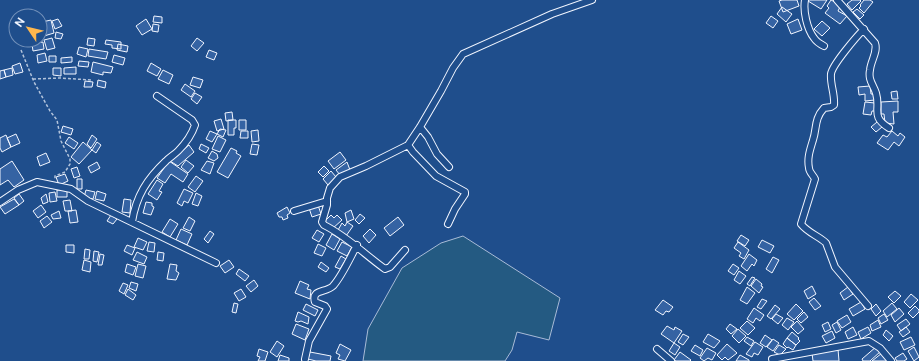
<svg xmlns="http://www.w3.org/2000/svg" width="919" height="361" viewBox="0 0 919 361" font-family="'Public Sans',sans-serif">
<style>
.green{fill:#245a82;stroke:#a8bbd7}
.building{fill:#3563a3;stroke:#f2f6ff}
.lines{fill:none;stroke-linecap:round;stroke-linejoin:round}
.minor-casing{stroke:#f2f6ff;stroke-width:8}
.path{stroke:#b3c4dc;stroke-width:1.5;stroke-dasharray:3 2;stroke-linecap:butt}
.minor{stroke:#1f4e8c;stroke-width:6}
</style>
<rect width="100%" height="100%" fill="#1f4e8c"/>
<path class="green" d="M 463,236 L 560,298 L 549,340 L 517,332 L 512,350 L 505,361 L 363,361 L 368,329 L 402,268 L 441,243 Z"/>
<path class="building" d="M 782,0 L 797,0 L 799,6 L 783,12 L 779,1 Z
M 808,0 L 827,0 L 821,9 L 808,1 Z
M 831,0 L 841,5 L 838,11 L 847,16 L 840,24 L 825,13 L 829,8 L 827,6 Z
M 852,0 L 860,0 L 861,1 L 852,10 L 847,4 Z
M 864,0 L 870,0 L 873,2 L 864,13 L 859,8 L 861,6 L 860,5 Z
M 782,7 L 792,14 L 786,22 L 777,14 Z
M 857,9 L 864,15 L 860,19 L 853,12 Z
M 154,16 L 162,17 L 162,23 L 153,22 Z
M 771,16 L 778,21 L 773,28 L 766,23 Z
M 58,19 L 62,26 L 55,29 L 52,21 Z
M 146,19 L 152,29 L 142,35 L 136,26 Z
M 798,19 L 802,30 L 791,34 L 787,24 Z
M 51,20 L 54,33 L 44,36 L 42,22 Z
M 822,21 L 830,28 L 822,36 L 814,29 Z
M 153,24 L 159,25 L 158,32 L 152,31 Z
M 56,32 L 63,34 L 61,39 L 55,38 Z
M 52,38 L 55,48 L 47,50 L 44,40 Z
M 88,38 L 95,39 L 94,46 L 87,45 Z
M 197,38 L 204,43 L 197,51 L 191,46 Z
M 106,40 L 121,42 L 121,49 L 112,48 L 112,45 L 105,44 Z
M 43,42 L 44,49 L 33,51 L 32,44 Z
M 118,44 L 128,46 L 127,52 L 117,50 Z
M 79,47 L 88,49 L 86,57 L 77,54 Z
M 89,49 L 108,52 L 106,59 L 88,56 Z
M 209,50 L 217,53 L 214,60 L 206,57 Z
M 45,53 L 47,61 L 38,63 L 37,55 Z
M 114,55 L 125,58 L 123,65 L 112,62 Z
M 49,56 L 56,56 L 56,62 L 49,62 Z
M 72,57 L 72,62 L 61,63 L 61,58 Z
M 79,61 L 89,62 L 88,67 L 78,66 Z
M 93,62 L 113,67 L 111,73 L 103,72 L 103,75 L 91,72 Z
M 20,63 L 23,72 L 15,74 L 12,66 Z
M 151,63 L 161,69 L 157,76 L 147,71 Z
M 76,67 L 76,74 L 64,74 L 64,68 Z
M 12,68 L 13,75 L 6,77 L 4,70 Z
M 53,68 L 61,68 L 61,76 L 53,75 Z
M 4,70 L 6,77 L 0,79 L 0,71 Z
M 163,70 L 173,75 L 169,84 L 158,79 Z
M 193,77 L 203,80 L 200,88 L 190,85 Z
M 98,80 L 106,82 L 105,88 L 97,86 Z
M 85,81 L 93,82 L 92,87 L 84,87 Z
M 185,84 L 195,91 L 191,97 L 181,90 Z
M 870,86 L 871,94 L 873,94 L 875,100 L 865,101 L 865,94 L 859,95 L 858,87 Z
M 897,91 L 898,99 L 892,99 L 891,92 Z
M 195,93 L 202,97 L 197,104 L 191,99 Z
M 898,101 L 898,112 L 893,112 L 894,124 L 885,123 L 884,114 L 881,114 L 881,102 Z
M 865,102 L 875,103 L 875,111 L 872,111 L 871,115 L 863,114 Z
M 232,112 L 233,120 L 226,121 L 225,113 Z
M 221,119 L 224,129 L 217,131 L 214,121 Z
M 228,120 L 236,120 L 236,128 L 234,128 L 234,135 L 228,135 Z
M 239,120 L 246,120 L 246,130 L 239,130 Z
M 877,122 L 882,127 L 876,132 L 871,127 Z
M 63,126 L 73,129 L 71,135 L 61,132 Z
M 220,129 L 226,130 L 223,137 L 217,134 Z
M 258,130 L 259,141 L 252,142 L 251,131 Z
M 210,131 L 217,134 L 212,142 L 206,139 Z
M 241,131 L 248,131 L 248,138 L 240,138 Z
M 892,131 L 898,136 L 900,133 L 905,137 L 899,146 L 894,142 L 888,150 L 877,143 L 883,135 L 887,137 Z
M 16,134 L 20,143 L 11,147 L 7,138 Z
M 6,135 L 11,147 L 2,152 L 0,148 L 0,138 Z
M 92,135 L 97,139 L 91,148 L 87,144 Z
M 218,136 L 226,140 L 220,152 L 212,149 Z
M 69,137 L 78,143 L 74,149 L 65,143 Z
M 83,142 L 92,150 L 79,164 L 71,157 Z
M 97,142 L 101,145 L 96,153 L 92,150 Z
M 201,144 L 209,148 L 206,153 L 199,149 Z
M 252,144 L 259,145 L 257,155 L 250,154 Z
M 189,145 L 194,152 L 178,166 L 170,161 Z
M 231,148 L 237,151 L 236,153 L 241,156 L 228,178 L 217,172 Z
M 212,151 L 217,154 L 218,158 L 214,161 L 208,158 Z
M 340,152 L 346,160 L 334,169 L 328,161 Z
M 46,153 L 50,162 L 40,166 L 37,157 Z
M 186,160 L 194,166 L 188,173 L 181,167 Z
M 12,161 L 24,180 L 14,187 L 8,180 L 0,185 L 0,169 Z
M 169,161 L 188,174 L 183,182 L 171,174 L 165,183 L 157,178 Z
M 207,161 L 214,163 L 210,174 L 201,170 Z
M 97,162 L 100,168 L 91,173 L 88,167 Z
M 347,162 L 350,170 L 340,175 L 336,170 Z
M 324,166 L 329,171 L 323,177 L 318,172 Z
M 77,167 L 80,176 L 74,178 L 71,169 Z
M 331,171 L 336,177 L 328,185 L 323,179 Z
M 65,174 L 68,181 L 59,185 L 56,177 Z
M 196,176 L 203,181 L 195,192 L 188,187 Z
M 77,179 L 82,179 L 82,189 L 77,189 Z
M 157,180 L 163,184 L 159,191 L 162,192 L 157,200 L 148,194 Z
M 184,189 L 193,193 L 188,203 L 184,201 L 182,206 L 177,203 Z
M 57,190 L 67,190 L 67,197 L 57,197 Z
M 86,190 L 95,192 L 93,199 L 84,197 Z
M 97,191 L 106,194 L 104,201 L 95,199 Z
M 55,192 L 57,201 L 50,202 L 49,193 Z
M 196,193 L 202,196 L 198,206 L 192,204 Z
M 19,194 L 24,201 L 19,205 L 14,198 Z
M 46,194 L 48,202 L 43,204 L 41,198 Z
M 14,199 L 19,205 L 5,214 L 0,207 Z
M 124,199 L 131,200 L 130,213 L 122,212 Z
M 70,200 L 72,211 L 65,211 L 63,201 Z
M 146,202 L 152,203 L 152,206 L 154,207 L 151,215 L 143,213 Z
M 41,205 L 46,212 L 38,218 L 33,211 Z
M 318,205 L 321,214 L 312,217 L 309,208 Z
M 287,207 L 290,213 L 287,215 L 288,218 L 283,220 L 282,217 L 279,217 L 277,213 Z
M 76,210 L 78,222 L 70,223 L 68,211 Z
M 351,210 L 354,219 L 347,222 L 345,213 Z
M 59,211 L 61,218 L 53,219 L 51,215 Z
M 360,214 L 365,218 L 359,224 L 355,220 Z
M 111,215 L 117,219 L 113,224 L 107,221 Z
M 331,215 L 334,218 L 337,215 L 342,220 L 332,229 L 325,221 Z
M 47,216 L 52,222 L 44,228 L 40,221 Z
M 189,217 L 195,221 L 190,231 L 183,228 Z
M 398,217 L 404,225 L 390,236 L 384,228 Z
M 170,219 L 178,224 L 170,237 L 162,232 Z
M 347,222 L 353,226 L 346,236 L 338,230 L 342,223 L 345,226 Z
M 181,229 L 192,234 L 187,245 L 176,240 Z
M 370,229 L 376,235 L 369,243 L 363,236 Z
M 317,230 L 324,234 L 319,242 L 312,238 Z
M 210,231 L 214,234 L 208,243 L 204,239 Z
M 332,234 L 340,239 L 334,250 L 326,245 Z
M 741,235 L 749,240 L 745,246 L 737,241 Z
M 138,238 L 147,242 L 143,250 L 134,247 Z
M 762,240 L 774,246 L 770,253 L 758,247 Z
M 149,242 L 155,243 L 154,252 L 147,251 Z
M 342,242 L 352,247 L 347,256 L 337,251 Z
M 738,242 L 749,250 L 744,259 L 739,256 L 741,253 L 734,248 Z
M 318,244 L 326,248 L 322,256 L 314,253 Z
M 66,245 L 74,245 L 74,253 L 66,252 Z
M 127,245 L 135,248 L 132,255 L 124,251 Z
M 85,249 L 90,250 L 89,259 L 84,259 Z
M 94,251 L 99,252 L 97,262 L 93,261 Z
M 137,252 L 147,257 L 144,264 L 133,260 Z
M 158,252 L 164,253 L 163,261 L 157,260 Z
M 100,254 L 104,255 L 102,265 L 98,265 Z
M 749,254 L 757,260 L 754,266 L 752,264 L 747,271 L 741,266 Z
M 341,256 L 346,259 L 340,269 L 335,267 Z
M 773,257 L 779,260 L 772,273 L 766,269 Z
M 84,260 L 91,262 L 90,272 L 82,270 Z
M 229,260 L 234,267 L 225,273 L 220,266 Z
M 321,262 L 329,268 L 326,272 L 318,267 Z
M 127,264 L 136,267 L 133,275 L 125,272 Z
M 138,264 L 146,266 L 143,278 L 135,276 Z
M 170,264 L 177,265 L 176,271 L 179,273 L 176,280 L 167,279 Z
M 733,264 L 739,268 L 734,275 L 728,271 Z
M 239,269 L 249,276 L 245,281 L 236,274 Z
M 739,271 L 746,276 L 740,284 L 734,280 Z
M 752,277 L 755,278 L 750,286 L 747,284 Z
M 756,279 L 762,284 L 761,286 L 763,287 L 759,293 L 751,286 Z
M 254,280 L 258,286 L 251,292 L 246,286 Z
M 300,281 L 309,285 L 307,289 L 311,290 L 310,299 L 295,293 Z
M 131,282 L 138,284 L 136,291 L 129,288 Z
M 123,283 L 128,285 L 124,294 L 119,291 Z
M 812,286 L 816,294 L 808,299 L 804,291 Z
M 747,287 L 755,293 L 747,304 L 740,300 Z
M 848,287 L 853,294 L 844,300 L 840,293 Z
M 128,289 L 136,295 L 133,300 L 125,295 Z
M 241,289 L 246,297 L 239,301 L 234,293 Z
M 895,291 L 901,296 L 894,303 L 888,297 Z
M 911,294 L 918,300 L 910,308 L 904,302 Z
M 814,298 L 821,306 L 815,310 L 809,302 Z
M 762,299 L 767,301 L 761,309 L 757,307 Z
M 663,300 L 673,307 L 669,312 L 666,311 L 663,315 L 655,310 Z
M 861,302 L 865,309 L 853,316 L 849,309 Z
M 234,303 L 238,304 L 236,313 L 232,312 Z
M 892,303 L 897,309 L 887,317 L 883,311 Z
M 306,304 L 318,310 L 315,316 L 303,310 Z
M 796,304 L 803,311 L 794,320 L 787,314 Z
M 876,304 L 881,311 L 876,316 L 871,309 Z
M 775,305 L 780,309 L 771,319 L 767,316 Z
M 915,306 L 919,310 L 919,312 L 913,318 L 908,313 Z
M 754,308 L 764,315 L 760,321 L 756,318 L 753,323 L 747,319 Z
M 899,308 L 904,314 L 895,322 L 891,315 Z
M 298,312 L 309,317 L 308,324 L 301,321 L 298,322 L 295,321 Z
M 804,312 L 808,317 L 801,323 L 797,319 Z
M 776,314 L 783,318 L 778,324 L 772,319 Z
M 884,314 L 888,320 L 881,324 L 878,318 Z
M 847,315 L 851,322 L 842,328 L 837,321 Z
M 787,318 L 794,322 L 788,330 L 782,325 Z
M 906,319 L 910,324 L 901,331 L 897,325 Z
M 878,320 L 881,327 L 872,331 L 870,325 Z
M 747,321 L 755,328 L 748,335 L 740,328 Z
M 797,321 L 804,329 L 798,334 L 791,327 Z
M 828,322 L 831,329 L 825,332 L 822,325 Z
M 837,322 L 841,330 L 836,333 L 832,325 Z
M 296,324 L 309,329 L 305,340 L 292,334 Z
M 730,324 L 737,329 L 731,334 L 726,329 Z
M 667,326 L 674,330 L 675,327 L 682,331 L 674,343 L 661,334 Z
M 853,327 L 857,335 L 848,339 L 845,332 Z
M 868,327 L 871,333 L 861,339 L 858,332 Z
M 906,327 L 910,332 L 903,337 L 899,332 Z
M 738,329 L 746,336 L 739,343 L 732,336 Z
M 886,330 L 893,336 L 889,341 L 883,335 Z
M 832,331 L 835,338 L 826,343 L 822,336 Z
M 792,332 L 799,338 L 798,339 L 800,341 L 796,345 L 787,338 Z
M 683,334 L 689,337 L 683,345 L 678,342 Z
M 708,334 L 720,341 L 714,348 L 703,342 Z
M 765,335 L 772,340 L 766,347 L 760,343 Z
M 747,337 L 754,341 L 751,346 L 744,341 Z
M 911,337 L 915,345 L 904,350 L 900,342 Z
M 787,338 L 796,345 L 793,350 L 788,347 L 787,348 L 783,344 Z
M 773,339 L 779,343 L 773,351 L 767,347 Z
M 277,341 L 284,346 L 277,357 L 270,352 Z
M 755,342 L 763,347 L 758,355 L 754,353 L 752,357 L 746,354 Z
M 674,343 L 680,347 L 675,355 L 669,351 Z
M 340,344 L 351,350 L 345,361 L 338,359 L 340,355 L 336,353 Z
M 727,344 L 737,353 L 728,360 L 725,357 L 722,360 L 717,355 Z
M 695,345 L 703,350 L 700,356 L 691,351 Z
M 779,345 L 786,349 L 780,355 L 774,352 Z
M 877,346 L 881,351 L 870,361 L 863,361 L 862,359 Z
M 914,347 L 919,357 L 914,361 L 908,351 Z
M 707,348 L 716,353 L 712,360 L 708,358 L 704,361 L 700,358 Z
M 259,349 L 268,352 L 265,361 L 258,361 L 260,357 L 257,356 Z
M 838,349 L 839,361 L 813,361 L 812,353 Z
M 310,352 L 331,356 L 330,361 L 316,361 L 308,359 Z
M 680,352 L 691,360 L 690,361 L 676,361 L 674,360 Z
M 882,353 L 888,361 L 872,361 Z
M 903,353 L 907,359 L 904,361 L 897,361 L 895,358 Z
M 280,355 L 289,358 L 289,361 L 278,361 Z
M 740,355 L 749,360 L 749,361 L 736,361 Z"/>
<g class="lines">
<defs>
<path id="minor" d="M 805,0 C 803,11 807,29 814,38 C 816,41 820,44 824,46
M 837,0 L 875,43 C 878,52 871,60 870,70 C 868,80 873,84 876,93 C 881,110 870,116 889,128
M 864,29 C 857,36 832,65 831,74 C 830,84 835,94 834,105 L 831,107 L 824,108 C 814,119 817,128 813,140 C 810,150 807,158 809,168 C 809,172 813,175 815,179 L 801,224 C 808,233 819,236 826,243 L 835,267 L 868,306
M 420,127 L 428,137 L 437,154 L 449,167
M 408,145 L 413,152 L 436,176 L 465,192 L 465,194 L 455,209 L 448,224
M 0,202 L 18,190 L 37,182 L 71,189 L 88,201 L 216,263
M 294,211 L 327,201
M 132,222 C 136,196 147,179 166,161 C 170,157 174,155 178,151 C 185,144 192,134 195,125 L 192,120 L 157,96
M 405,250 L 390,267 L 385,269 C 364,254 348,237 324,225 L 322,222 L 327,205 L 327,198 L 330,188 L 340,177 L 366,166 L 408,145 L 420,127 L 441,91 L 453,68 L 463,54 L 552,14 L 592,0
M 657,349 L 671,361
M 305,359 L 309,341 L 327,309 L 325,306 L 315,302 C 311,289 326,293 333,286 C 342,276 350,258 357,245
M 772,359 L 869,341 L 880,348 L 891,361"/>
</defs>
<use href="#minor" class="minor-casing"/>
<path class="path" d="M 21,50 L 34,82 L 50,111 L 57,120 L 61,141 L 70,159 L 70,164 L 65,172 L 55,176 L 55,180
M 33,79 L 60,78 L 91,80"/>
<use href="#minor" class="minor"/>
</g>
<g transform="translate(28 28) rotate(305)"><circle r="19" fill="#1f4e8c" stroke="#7391ba"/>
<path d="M0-3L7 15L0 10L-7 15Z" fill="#ffb74d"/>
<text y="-6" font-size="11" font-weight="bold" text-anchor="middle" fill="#f2f6ff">N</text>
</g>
</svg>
